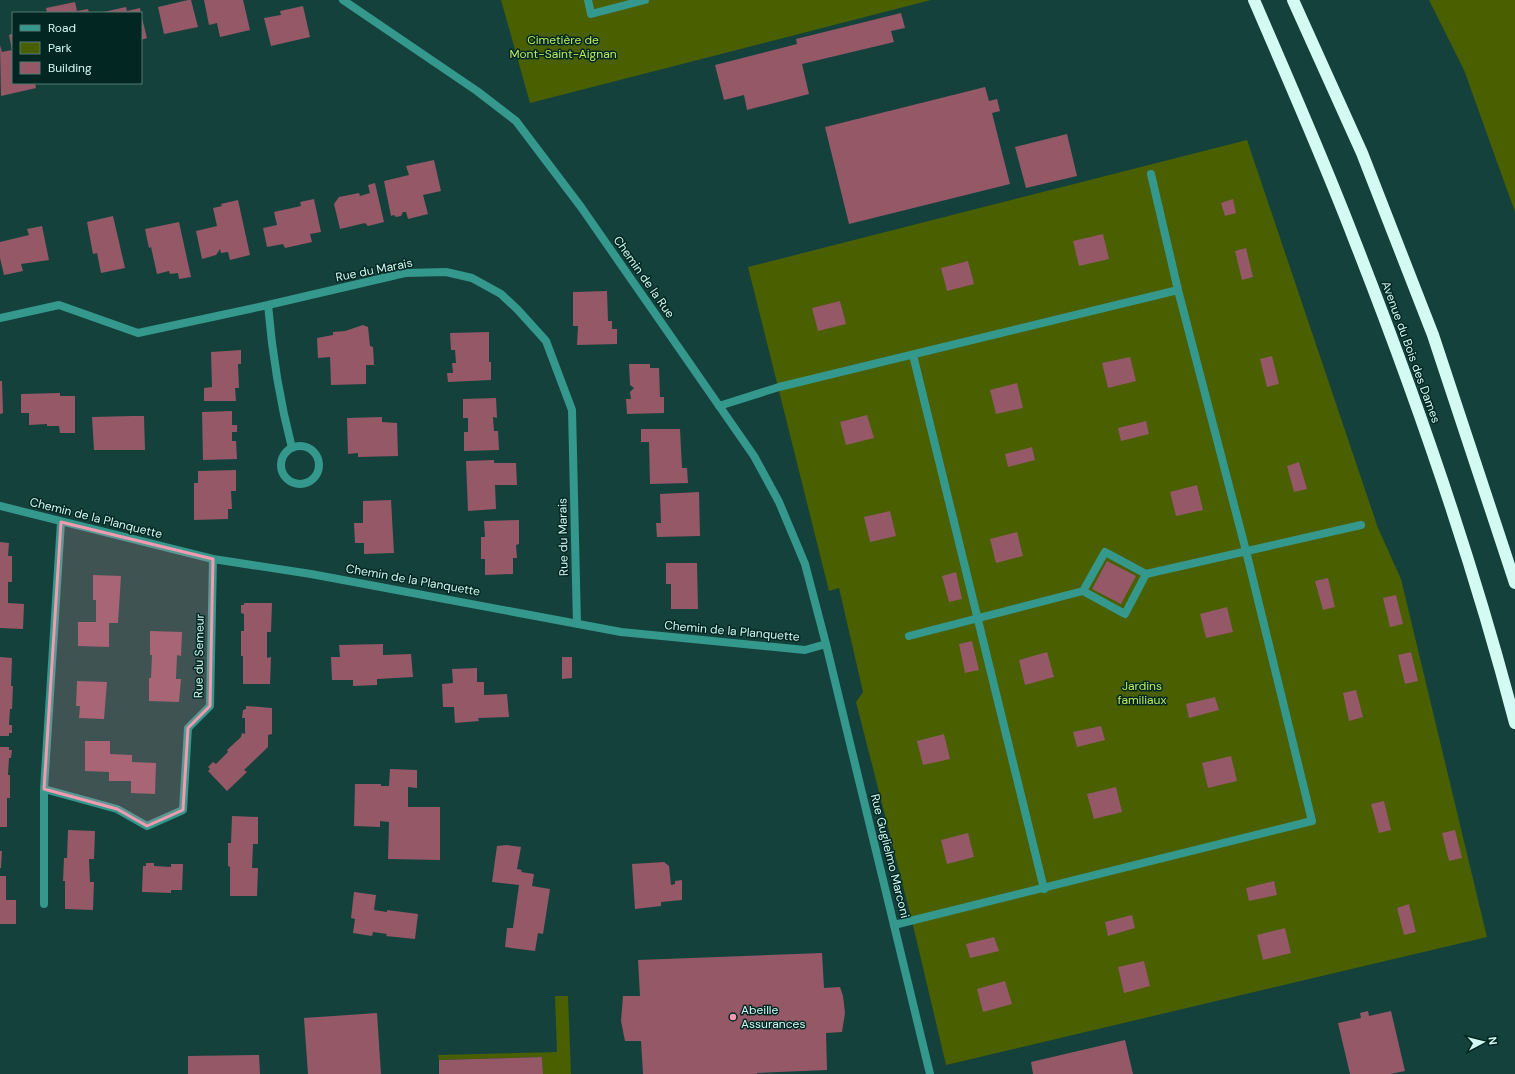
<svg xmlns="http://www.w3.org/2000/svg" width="1515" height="1074" viewBox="0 0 1515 1074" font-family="'DM Sans',sans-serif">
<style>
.green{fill:#495f00}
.building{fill:#955867}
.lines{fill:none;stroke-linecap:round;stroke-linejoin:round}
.lane{stroke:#35988c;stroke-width:8}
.street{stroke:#35988c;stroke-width:8}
.highway{stroke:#d3faf3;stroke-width:12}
.marked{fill:#f29aaf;fill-opacity:0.2;stroke:#f29aaf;stroke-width:3;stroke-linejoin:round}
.poi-dot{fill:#f29aaf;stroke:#022722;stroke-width:1.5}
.labels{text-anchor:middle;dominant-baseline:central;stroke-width:3;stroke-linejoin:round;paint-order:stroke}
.park-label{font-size:12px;fill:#c1eb5b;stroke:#022722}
.street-label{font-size:12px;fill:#d2f9f2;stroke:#022722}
.poi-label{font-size:12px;fill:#d2f9f2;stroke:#022722;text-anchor:start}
</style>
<rect width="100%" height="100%" fill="#15413c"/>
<path class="green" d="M 501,0 L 931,0 L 530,103 Z
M 1429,0 L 1515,0 L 1515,212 L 1464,70 Z
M 1247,140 L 1378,528 L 1401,579 L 1487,937 L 946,1065 L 912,921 L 856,702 L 863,692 L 839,588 L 829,591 L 748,267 Z
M 555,996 L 568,996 L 571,1074 L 543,1074 L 542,1057 L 439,1060 L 438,1055 L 557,1052 Z"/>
<path class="building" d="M 188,0 L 191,0 L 198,27 L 164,34 L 158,7 Z
M 204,0 L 243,0 L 250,30 L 220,37 L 217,23 L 209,25 Z
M 75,2 L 77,11 L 88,9 L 89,13 L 47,13 L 46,8 Z
M 303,6 L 310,37 L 271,46 L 264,18 L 281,15 L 280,11 Z
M 126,7 L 127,11 L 140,8 L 141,13 L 99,13 Z
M 901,13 L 905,28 L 891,31 L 894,42 L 802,64 L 809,94 L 747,110 L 744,95 L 724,100 L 715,65 L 797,44 L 796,39 Z
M 141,14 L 147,38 L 141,40 Z
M 13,33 L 13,83 L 35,83 L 36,88 L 1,96 L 0,45 L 2,52 L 12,50 L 9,35 Z
M 985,87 L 989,101 L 997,99 L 1000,111 L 992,113 L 1010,184 L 849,224 L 825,127 Z
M 1067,134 L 1077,176 L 1026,188 L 1015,147 Z
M 434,160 L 441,191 L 423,195 L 428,214 L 408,219 L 406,212 L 403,212 L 401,216 L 396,217 L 394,215 L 391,216 L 384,181 L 409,175 L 406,166 Z
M 375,183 L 384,222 L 368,226 L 365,223 L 340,229 L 334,204 L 339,197 L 359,193 L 360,196 L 370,193 L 368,185 Z
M 314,199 L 321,232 L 310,234 L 312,242 L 285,248 L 283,244 L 267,247 L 263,228 L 277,225 L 274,212 L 301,206 L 300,202 Z
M 1233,199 L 1236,213 L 1225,216 L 1221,203 Z
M 238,200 L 250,255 L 230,260 L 228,252 L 221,253 L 220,249 L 216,255 L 202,259 L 196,231 L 217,226 L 213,208 L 222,206 L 221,204 Z
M 113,216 L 125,268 L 101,273 L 97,253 L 93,254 L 87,222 Z
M 179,222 L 191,277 L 179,279 L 178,273 L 170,274 L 169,271 L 157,274 L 151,247 L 149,248 L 145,229 Z
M 42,226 L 49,260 L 21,264 L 23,271 L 4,275 L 0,258 L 0,242 L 29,235 L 27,229 Z
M 1103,234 L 1109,259 L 1079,266 L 1073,241 Z
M 1246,248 L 1253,277 L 1242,280 L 1235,251 Z
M 968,261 L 974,284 L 947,291 L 941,268 Z
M 607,291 L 608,321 L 612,321 L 612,329 L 617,329 L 617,344 L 577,345 L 578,326 L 573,326 L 573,292 Z
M 840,301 L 846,324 L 818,331 L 812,308 Z
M 363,325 L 368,327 L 370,346 L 373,347 L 374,365 L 366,365 L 366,384 L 331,385 L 330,357 L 318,358 L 317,338 L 333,335 L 333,332 L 345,331 Z
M 489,332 L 489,362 L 491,362 L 491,380 L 448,382 L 447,373 L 453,373 L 452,363 L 456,363 L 455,350 L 451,350 L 450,333 Z
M 241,350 L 241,364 L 238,364 L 239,388 L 235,388 L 236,401 L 204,401 L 204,388 L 212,387 L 211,352 Z
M 1272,356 L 1279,384 L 1267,387 L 1260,359 Z
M 1130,357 L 1136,381 L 1108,388 L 1102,363 Z
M 629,364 L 650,364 L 650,368 L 659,368 L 660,397 L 664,397 L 664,413 L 627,414 L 626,399 L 631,399 L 630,392 L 634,388 L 630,385 Z
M 0,381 L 2,381 L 3,413 L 0,414 Z
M 1017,383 L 1023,408 L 996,414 L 990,390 Z
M 60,393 L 60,396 L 75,396 L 75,433 L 60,433 L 59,426 L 47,426 L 47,424 L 29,425 L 29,413 L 21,413 L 21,394 Z
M 496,398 L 497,418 L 493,417 L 494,431 L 498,431 L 499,450 L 464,451 L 464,432 L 468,432 L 468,418 L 463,418 L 463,399 Z
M 232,411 L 232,425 L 237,425 L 237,432 L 232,432 L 232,441 L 236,441 L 237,459 L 203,460 L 202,412 Z
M 867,415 L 874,438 L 846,445 L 840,422 Z
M 132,416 L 144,416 L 145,450 L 94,450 L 92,417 Z
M 382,417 L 382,422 L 397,423 L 398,456 L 358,457 L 358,453 L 348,454 L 347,418 Z
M 1146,421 L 1149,434 L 1121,441 L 1118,428 Z
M 641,429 L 680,429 L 682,468 L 687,468 L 688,483 L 650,484 L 649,442 L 641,442 Z
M 1032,447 L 1035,460 L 1008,467 L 1005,454 Z
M 494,460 L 494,463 L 516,463 L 517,485 L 495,485 L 496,509 L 468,511 L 466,461 Z
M 1299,462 L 1307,489 L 1294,492 L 1287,466 Z
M 236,470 L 236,491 L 231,491 L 232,509 L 228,509 L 228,519 L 194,520 L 194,483 L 198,483 L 198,471 Z
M 1197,485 L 1203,510 L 1176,516 L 1170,492 Z
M 699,492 L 700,536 L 657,537 L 656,523 L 661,523 L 660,494 Z
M 391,500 L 394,553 L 364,554 L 364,543 L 355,543 L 354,523 L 363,523 L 363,501 Z
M 890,511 L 896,536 L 870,542 L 864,517 Z
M 519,520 L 519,544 L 516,545 L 517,558 L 513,558 L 513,574 L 485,575 L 485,559 L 481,559 L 481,537 L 485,537 L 484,521 Z
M 1017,532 L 1023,556 L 996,563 L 990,539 Z
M 0,542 L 9,543 L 8,556 L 12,556 L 12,582 L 8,582 L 8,603 L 24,604 L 23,629 L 0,628 Z
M 1107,561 L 1136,576 L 1121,604 L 1092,589 Z
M 666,563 L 697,563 L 698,609 L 671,609 L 671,584 L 666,584 Z
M 956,572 L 962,599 L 949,602 L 942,576 Z
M 93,575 L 121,576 L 118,623 L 109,623 L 109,647 L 78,646 L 78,622 L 96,622 L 96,600 L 93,600 Z
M 1328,578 L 1335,607 L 1323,610 L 1315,581 Z
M 1396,595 L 1403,624 L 1390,627 L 1383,598 Z
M 244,603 L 272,603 L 271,632 L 267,632 L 267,658 L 271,657 L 270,684 L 243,684 L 243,656 L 241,656 L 241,631 L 244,631 L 244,614 L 241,613 L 241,605 L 244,605 Z
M 1227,607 L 1233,632 L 1206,638 L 1200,614 Z
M 150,631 L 182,632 L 181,656 L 177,655 L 176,679 L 181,679 L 179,702 L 149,701 L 149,678 L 151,678 L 152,655 L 150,655 Z
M 972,641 L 979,670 L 965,673 L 959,644 Z
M 383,644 L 383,655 L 411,654 L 413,677 L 377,679 L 377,685 L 353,686 L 353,680 L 332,680 L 331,657 L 340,657 L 339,645 Z
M 1047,652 L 1054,677 L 1025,685 L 1019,660 Z
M 1411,652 L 1418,681 L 1405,684 L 1398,655 Z
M 0,657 L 12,658 L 11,686 L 13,686 L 12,709 L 10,709 L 9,725 L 12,725 L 12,733 L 9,733 L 9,736 L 0,736 Z
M 562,657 L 572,657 L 572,678 L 562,679 Z
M 477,668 L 477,682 L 484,682 L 484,695 L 507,694 L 509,717 L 478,718 L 479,721 L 455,723 L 454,707 L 443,707 L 442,684 L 453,683 L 452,669 Z
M 77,681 L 107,682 L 104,719 L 79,718 L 80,706 L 76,706 Z
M 1356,690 L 1363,717 L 1349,721 L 1343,693 Z
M 1215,697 L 1219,710 L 1189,718 L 1186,704 Z
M 246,706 L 272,708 L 272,734 L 268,735 L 268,747 L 244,770 L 247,772 L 227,791 L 208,771 L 210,769 L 208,767 L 213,762 L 216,764 L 228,752 L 227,750 L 241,737 L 242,733 L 245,734 L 245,718 L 242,718 L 243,710 L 246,709 Z
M 1101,726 L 1105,740 L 1077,747 L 1073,732 Z
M 944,734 L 950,759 L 923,765 L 917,741 Z
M 85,741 L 110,741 L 110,754 L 132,755 L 132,762 L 156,763 L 155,794 L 131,793 L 131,781 L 109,781 L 109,772 L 85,771 Z
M 0,747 L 9,747 L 9,750 L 12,750 L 11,758 L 9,758 L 8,775 L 10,775 L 10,798 L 7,798 L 7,827 L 0,827 Z
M 1231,756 L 1237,781 L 1208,788 L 1202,763 Z
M 390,769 L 417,770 L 417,788 L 408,787 L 408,807 L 440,807 L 440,860 L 388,859 L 389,822 L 380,821 L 380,827 L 354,826 L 355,784 L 381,784 L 381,786 L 389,786 Z
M 1116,787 L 1122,812 L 1094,819 L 1087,794 Z
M 1384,801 L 1391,830 L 1379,833 L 1371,804 Z
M 232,816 L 258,817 L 258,844 L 253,844 L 252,868 L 258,868 L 257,896 L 230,896 L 230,867 L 228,866 L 228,843 L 231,843 Z
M 68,830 L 95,831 L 94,859 L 89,859 L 90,882 L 94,882 L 93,910 L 65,909 L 65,881 L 63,881 L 64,858 L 67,858 Z
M 1455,830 L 1462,858 L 1449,861 L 1442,833 Z
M 968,833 L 974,857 L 947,864 L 941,840 Z
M 507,845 L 521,847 L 517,869 L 522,870 L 521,872 L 534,874 L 532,886 L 550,889 L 543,934 L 538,933 L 535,951 L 505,947 L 507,928 L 513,928 L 519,885 L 492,882 L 497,846 Z
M 0,851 L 2,851 L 1,868 L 0,868 Z
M 664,862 L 669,866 L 671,885 L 675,884 L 675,881 L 682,880 L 682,900 L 661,902 L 661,906 L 635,909 L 632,864 Z
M 146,863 L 154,863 L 154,866 L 171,867 L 171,864 L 183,864 L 182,890 L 171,890 L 171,893 L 142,892 L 143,866 L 146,866 Z
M 0,876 L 6,876 L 6,900 L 16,900 L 16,924 L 0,924 Z
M 1274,881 L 1277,895 L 1249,901 L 1246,888 Z
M 354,892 L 376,895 L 374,910 L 387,912 L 387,910 L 418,914 L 415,939 L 386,936 L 387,934 L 373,932 L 372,936 L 353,933 L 355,919 L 351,918 Z
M 1409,904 L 1416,932 L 1404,935 L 1397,908 Z
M 1132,915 L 1135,928 L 1108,936 L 1105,922 Z
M 1285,928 L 1291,953 L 1263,960 L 1257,935 Z
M 994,937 L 999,951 L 970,958 L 966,944 Z
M 822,953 L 824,988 L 840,987 L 843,996 L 845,1013 L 842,1032 L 826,1033 L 827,1070 L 757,1073 L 757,1074 L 643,1074 L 641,1041 L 625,1041 L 621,1021 L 623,996 L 640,996 L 638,960 Z
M 1144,961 L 1150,986 L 1124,993 L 1118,967 Z
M 1005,981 L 1012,1004 L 983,1012 L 977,989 Z
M 1368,1011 L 1369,1016 L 1391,1011 L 1405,1071 L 1390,1074 L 1350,1074 L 1338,1023 L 1361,1018 L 1360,1013 Z
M 377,1013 L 381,1074 L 308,1074 L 304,1018 Z
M 1125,1040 L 1133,1074 L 1033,1074 L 1031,1062 Z
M 259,1055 L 260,1074 L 188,1074 L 188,1056 Z
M 542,1057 L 543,1074 L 439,1074 L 439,1060 Z"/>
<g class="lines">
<path class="lane" d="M 588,0 L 591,14 L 645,0
M 913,355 L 1044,889
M 719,406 L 779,387 L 1178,290
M 1146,574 L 1125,614 L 1083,591 L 1105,552 L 1146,574 L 1361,525
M 909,636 L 1083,591
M 894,925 L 1312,821 L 1246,551 L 1178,290 L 1151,174"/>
<path class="street" d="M 343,0 L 477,91 L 516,121 L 581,207 L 754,456 L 779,502 L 805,564 L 826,644 L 930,1074
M 268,305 C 272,352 280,402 292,448
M 0,318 L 59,305 L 138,333 L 268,305 L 405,273 L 446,272 L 472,278 L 501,294 L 518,310 L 546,341 L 572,410 L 577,624
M281 465a19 19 0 1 1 38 0a19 19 0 1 1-38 0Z
M 0,506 L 213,559 L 311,574 L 621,632 L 805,650 L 826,644
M 61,522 L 44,789 L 117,809 L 147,826 L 183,810 L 188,728 L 210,706 L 213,559
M 44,789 L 44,904"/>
<path class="highway" d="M 1254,0 C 1288,79 1323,158 1354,239 C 1416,397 1472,558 1515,723
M 1293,0 L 1362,153 L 1433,335 L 1515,583"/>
</g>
<path class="marked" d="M 61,522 L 213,559 L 210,706 L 188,728 L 183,810 L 147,826 L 117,809 L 44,789 Z"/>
<circle class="poi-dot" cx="733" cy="1017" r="4"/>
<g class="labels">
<g class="park-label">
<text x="563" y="40">Cimetière de<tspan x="563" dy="14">Mont-Saint-Aignan</tspan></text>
<text x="1142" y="686">Jardins<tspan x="1142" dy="14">familiaux</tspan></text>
</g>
<g class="street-label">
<text transform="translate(374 270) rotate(-11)">Rue du Marais</text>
<text transform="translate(644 277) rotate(55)">Chemin de la Rue</text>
<text transform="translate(1411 352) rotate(70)">Avenue du Bois des Dames</text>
<text transform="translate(96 518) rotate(14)">Chemin de la Planquette</text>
<text transform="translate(563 537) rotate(-91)">Rue du Marais</text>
<text transform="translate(413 580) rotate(10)">Chemin de la Planquette</text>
<text transform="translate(732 631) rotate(5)">Chemin de la Planquette</text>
<text transform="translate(199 656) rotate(-89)">Rue du Semeur</text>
<text transform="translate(890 856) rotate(76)">Rue Guglielmo Marconi</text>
</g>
<g class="poi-label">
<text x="741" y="1010">Abeille<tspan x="741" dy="14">Assurances</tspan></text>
</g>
</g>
<rect x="12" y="12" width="130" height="72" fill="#022722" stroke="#557b75"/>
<rect x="20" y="25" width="20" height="6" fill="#35988c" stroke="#557b75"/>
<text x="48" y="32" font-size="12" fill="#d2f9f2">Road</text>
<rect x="20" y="42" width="20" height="12" fill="#495f00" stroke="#557b75"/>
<text x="48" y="52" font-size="12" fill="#d2f9f2">Park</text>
<rect x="20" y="62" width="20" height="12" fill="#955867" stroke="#557b75"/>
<text x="48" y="72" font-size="12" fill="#d2f9f2">Building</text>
<g transform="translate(1483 1042) rotate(83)" stroke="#022722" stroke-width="3" paint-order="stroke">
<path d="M0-3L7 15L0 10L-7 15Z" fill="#d2f9f2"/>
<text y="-6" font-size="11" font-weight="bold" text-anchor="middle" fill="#d2f9f2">N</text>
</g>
</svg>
